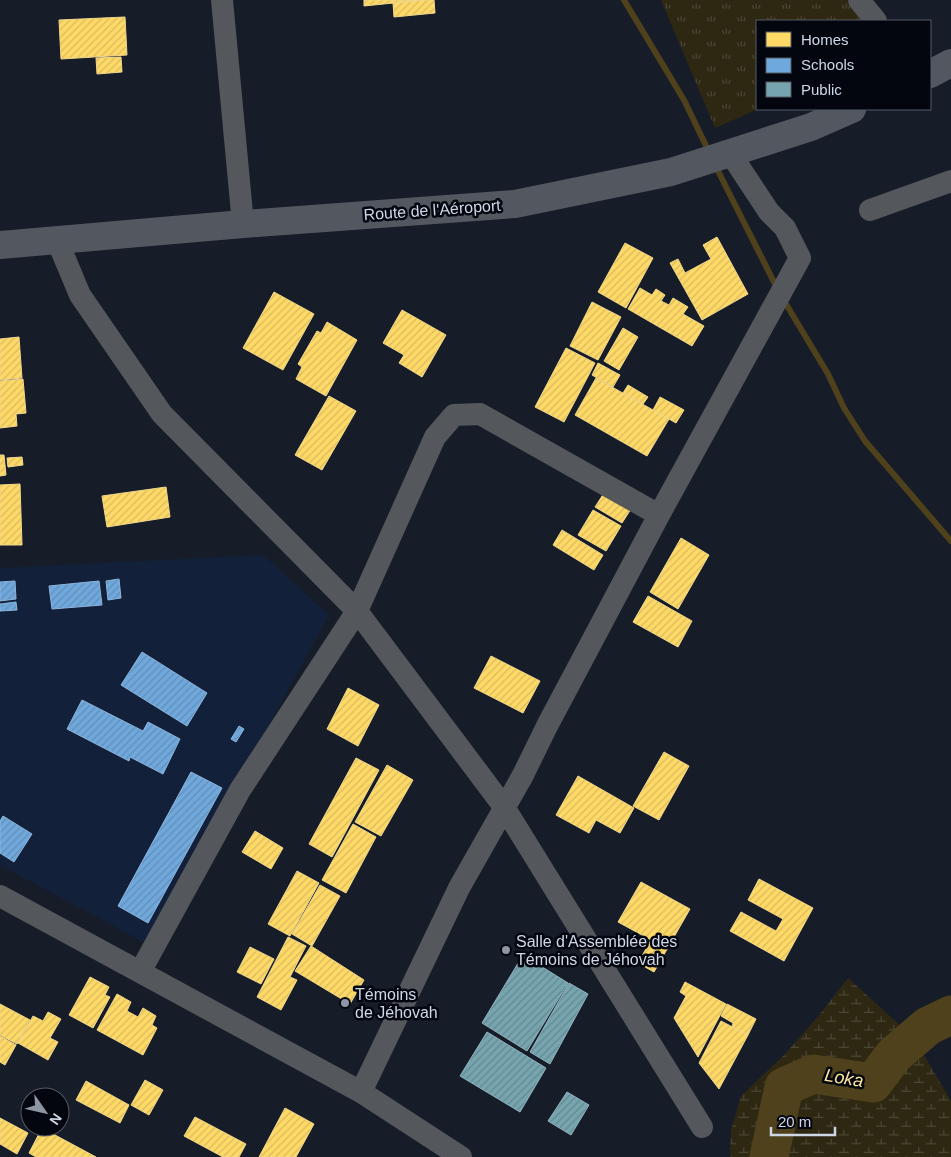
<svg xmlns="http://www.w3.org/2000/svg" width="951" height="1157" viewBox="0 0 951 1157" font-family="Helvetica,sans-serif">
<style>
.built{fill:#132039}
.grass{fill:url(#grass-tufts)}
.wetland{fill:url(#wetland-marsh)}
.homes{fill:url(#homes-hatch);stroke:#f0d88c}
.schools{fill:url(#schools-hatch);stroke:#8cb6df}
.public{fill:url(#public-hatch);stroke:#90b4c0}
.lines{fill:none;stroke-linecap:round;stroke-linejoin:round}
.stream{stroke:#4e411b;stroke-width:6}
.river{stroke:#4e411b;stroke-width:39}
.minor{stroke:#54575c;stroke-width:22}
.major{stroke:#535860;stroke-width:28}
.poi-dot{fill:#8e96a4;stroke:#03060e;stroke-width:2}
.labels{text-anchor:middle;dominant-baseline:central;stroke-width:5;stroke-linejoin:round;paint-order:stroke}
.street-label{font-size:16px;fill:#ced7e6;stroke:#03060e}
.poi-label{font-size:16px;fill:#ced7e6;stroke:#03060e;text-anchor:start}
.water-label{font-size:18px;font-style:italic;fill:#fae29b;stroke:#03060e}
</style>
<defs>
<pattern id="grass-tufts" width="24" height="20" patternUnits="userSpaceOnUse" patternTransform="scale(1.25)"><rect width="24" height="20" fill="#2e2813"/><path d="M3 7l-1-3M5 7V3M7 7l1-3M15 17l-1-3M17 17v-4M19 17l1-3" fill="none" stroke="#4b4635"/></pattern>
<pattern id="wetland-marsh" width="20" height="14" patternUnits="userSpaceOnUse" patternTransform="scale(1.25)"><rect width="20" height="14" fill="#2e2813"/><path d="M1 5h8M5 5V1M11 12h8M15 12V8" fill="none" stroke="#4b4635"/></pattern>
<pattern id="homes-hatch" width="6" height="6" patternUnits="userSpaceOnUse" patternTransform="scale(1.25)"><rect width="6" height="6" fill="#ffd966"/><path d="M-1 1l2-2M0 6l6-6M5 7l2-2" fill="none" stroke="#d8ba5f"/></pattern>
<pattern id="schools-hatch" width="6" height="6" patternUnits="userSpaceOnUse" patternTransform="scale(1.25)"><rect width="6" height="6" fill="#6fa8dc"/><path d="M-1 1l2-2M0 6l6-6M5 7l2-2" fill="none" stroke="#638eb6"/></pattern>
<pattern id="public-hatch" width="6" height="6" patternUnits="userSpaceOnUse" patternTransform="scale(1.25)"><rect width="6" height="6" fill="#76a5af"/><path d="M-1 1l2-2M0 6l6-6M5 7l2-2" fill="none" stroke="#65878f"/></pattern>
</defs>
<rect width="100%" height="100%" fill="#171d28"/>
<path class="built" d="M 263,555 L 329,615 L 149,945 L 0,865 L 0,568 Z"/>
<path class="grass" d="M 661,0 L 860,0 L 876,21 L 757,21 L 758,109 L 715,128 Z"/>
<path class="wetland" d="M 848,978 L 914,1038 L 951,1101 L 951,1157 L 730,1157 L 731,1130 L 741,1096 L 785,1054 L 821,1013 Z"/>
<path class="homes" d="M 364,0 L 423,0 L 364,6 Z
M 423,0 L 434,0 L 435,13 L 394,17 L 393,3 Z
M 125,17 L 127,55 L 61,59 L 59,20 Z
M 121,57 L 122,72 L 97,74 L 96,58 Z
M 717,237 L 748,294 L 702,320 L 670,263 L 678,259 L 685,273 L 711,259 L 703,245 Z
M 625,243 L 653,258 L 626,308 L 598,292 Z
M 640,288 L 652,295 L 656,289 L 665,295 L 661,301 L 669,305 L 673,298 L 688,307 L 683,314 L 704,326 L 692,346 L 628,309 Z
M 274,292 L 314,314 L 283,370 L 243,348 Z
M 592,302 L 621,317 L 598,360 L 570,346 Z
M 402,310 L 446,335 L 422,377 L 399,363 L 404,355 L 383,343 Z
M 327,322 L 357,340 L 326,396 L 296,379 L 302,367 L 298,364 L 317,331 L 321,333 Z
M 623,328 L 638,337 L 619,370 L 604,361 Z
M 19,337 L 22,378 L 0,380 L 0,339 Z
M 566,348 L 595,363 L 564,422 L 535,407 Z
M 598,363 L 620,375 L 613,387 L 592,375 Z
M 596,378 L 669,419 L 647,456 L 575,415 Z
M 23,379 L 26,413 L 16,414 L 17,426 L 0,428 L 0,381 Z
M 628,385 L 648,397 L 643,404 L 623,393 Z
M 329,396 L 356,411 L 322,470 L 295,455 Z
M 660,397 L 684,410 L 676,423 L 653,410 Z
M 0,455 L 4,455 L 6,475 L 0,476 Z
M 22,457 L 23,465 L 8,467 L 7,458 Z
M 20,484 L 22,545 L 0,545 L 0,485 Z
M 166,487 L 170,517 L 107,527 L 102,496 Z
M 604,493 L 631,509 L 622,523 L 595,507 Z
M 593,510 L 621,526 L 606,551 L 578,535 Z
M 562,530 L 603,555 L 594,570 L 553,545 Z
M 681,538 L 709,555 L 678,609 L 650,592 Z
M 648,596 L 692,621 L 678,647 L 633,622 Z
M 491,656 L 540,681 L 523,713 L 474,688 Z
M 348,688 L 379,705 L 358,746 L 327,729 Z
M 664,752 L 689,766 L 659,820 L 633,806 Z
M 356,758 L 379,770 L 332,857 L 309,844 Z
M 387,765 L 413,780 L 381,836 L 355,822 Z
M 578,776 L 634,808 L 620,833 L 596,820 L 589,833 L 556,815 Z
M 353,824 L 376,837 L 346,893 L 322,880 Z
M 255,831 L 283,848 L 271,869 L 242,852 Z
M 297,871 L 319,883 L 290,936 L 268,924 Z
M 759,879 L 813,908 L 784,961 L 730,931 L 741,912 L 776,931 L 783,919 L 748,900 Z
M 641,882 L 690,909 L 654,972 L 638,963 L 651,940 L 618,922 Z
M 320,885 L 340,896 L 312,946 L 292,934 Z
M 288,937 L 306,946 L 290,977 L 297,980 L 281,1010 L 257,997 Z
M 311,946 L 364,980 L 350,1004 L 295,971 Z
M 250,947 L 274,959 L 261,984 L 237,972 Z
M 90,977 L 109,987 L 105,995 L 110,997 L 93,1028 L 69,1015 Z
M 685,982 L 726,1004 L 698,1057 L 674,1018 L 686,996 L 680,992 Z
M 117,994 L 131,1002 L 127,1011 L 138,1017 L 143,1008 L 156,1016 L 152,1025 L 157,1028 L 143,1055 L 97,1030 Z
M 0,1004 L 30,1020 L 17,1044 L 0,1035 Z
M 727,1004 L 756,1019 L 748,1035 L 732,1027 L 733,1023 L 721,1016 Z
M 48,1012 L 61,1019 L 50,1038 L 58,1042 L 48,1060 L 18,1043 L 33,1016 L 43,1021 Z
M 721,1021 L 748,1035 L 719,1089 L 699,1063 Z
M 0,1036 L 16,1045 L 5,1065 L 0,1062 Z
M 145,1080 L 163,1090 L 149,1115 L 131,1105 Z
M 86,1081 L 129,1105 L 120,1123 L 76,1100 Z
M 285,1108 L 314,1124 L 296,1157 L 259,1157 Z
M 195,1117 L 246,1144 L 239,1157 L 223,1157 L 184,1136 Z
M 0,1118 L 28,1133 L 17,1154 L 0,1144 Z
M 42,1128 L 96,1157 L 36,1157 L 29,1153 Z"/>
<path class="schools" d="M 119,579 L 121,598 L 108,600 L 106,581 Z
M 15,581 L 16,599 L 0,601 L 0,582 Z
M 99,581 L 102,605 L 52,609 L 49,586 Z
M 16,602 L 17,610 L 0,611 L 0,604 Z
M 142,652 L 207,693 L 187,726 L 121,685 Z
M 82,700 L 143,731 L 148,722 L 180,739 L 163,774 L 130,757 L 129,761 L 67,729 Z
M 239,726 L 244,729 L 236,742 L 231,739 Z
M 191,772 L 222,788 L 148,923 L 118,906 Z
M 3,816 L 32,834 L 14,862 L 0,853 L 0,821 Z"/>
<path class="public" d="M 523,955 L 568,983 L 527,1051 L 482,1023 Z
M 569,983 L 588,994 L 550,1064 L 530,1052 Z
M 487,1032 L 546,1068 L 520,1112 L 460,1076 Z
M 567,1092 L 589,1105 L 571,1135 L 548,1121 Z"/>
<g class="lines">
<path class="stream" d="M 624,0 L 684,100 L 710,154
M 715,165 L 777,288
M 783,299 L 828,374 L 844,408 L 865,441 L 951,541"/>
<path class="river" d="M 769,1157 L 784,1087 L 813,1074 L 873,1083 L 894,1055 L 928,1026 L 951,1015"/>
<path class="minor" d="M 222,0 L 243,224
M 859,0 L 876,21
M 870,210 L 951,181
M 57,240 L 80,295 L 162,414 L 357,611 L 504,807 L 702,1127
M 0,896 L 361,1092 L 461,1157
M 140,972 L 240,790 L 357,611 L 435,437 L 454,415 L 480,414 L 659,515
M 361,1092 L 459,888 L 523,775 L 547,726 L 659,515 L 800,258 L 785,228 L 769,212 L 730,153"/>
<path class="major" d="M 930,74 L 951,63
M 0,245 L 243,224 L 515,204 L 671,172 L 811,127 L 852,109"/>
</g>
<g class="poi-dot">
<circle cx="506" cy="950" r="5"/>
<circle cx="345" cy="1003" r="5"/>
</g>
<g class="labels">
<g class="street-label">
<text transform="translate(432 210) rotate(-4)">Route de l'Aéroport</text>
</g>
<g class="poi-label">
<text x="516" y="941">Salle d'Assemblée des<tspan x="516" dy="18">Témoins de Jéhovah</tspan></text>
<text x="355" y="994">Témoins<tspan x="355" dy="18">de Jéhovah</tspan></text>
</g>
<g class="water-label">
<text transform="translate(844 1078) rotate(9)">Loka</text>
</g>
</g>
<rect x="756" y="20" width="175" height="90" fill="#03060e" stroke="#545a64"/>
<rect x="766" y="32" width="25" height="15" fill="#ffd966" stroke="#545a64"/>
<text x="801" y="45" font-size="15" fill="#ced7e6">Homes</text>
<rect x="766" y="58" width="25" height="15" fill="#6fa8dc" stroke="#545a64"/>
<text x="801" y="70" font-size="15" fill="#ced7e6">Schools</text>
<rect x="766" y="82" width="25" height="15" fill="#76a5af" stroke="#545a64"/>
<text x="801" y="95" font-size="15" fill="#ced7e6">Public</text>
<g transform="translate(45 1112) rotate(124)"><circle r="24" fill="#03060e" stroke="#545a64"/>
<path d="M0-4L9 19L0 12L-9 19Z" fill="#8e96a4"/>
<text y="-8" font-size="14" font-weight="bold" text-anchor="middle" fill="#ced7e6">N</text>
</g>
<path d="M771 1127v8h64v-8" fill="none" stroke="#ced7e6" stroke-width="2.5"/>
<text x="778" y="1127" font-size="15" fill="#ced7e6" stroke="#03060e" stroke-width="4" paint-order="stroke">20 m</text>
</svg>
